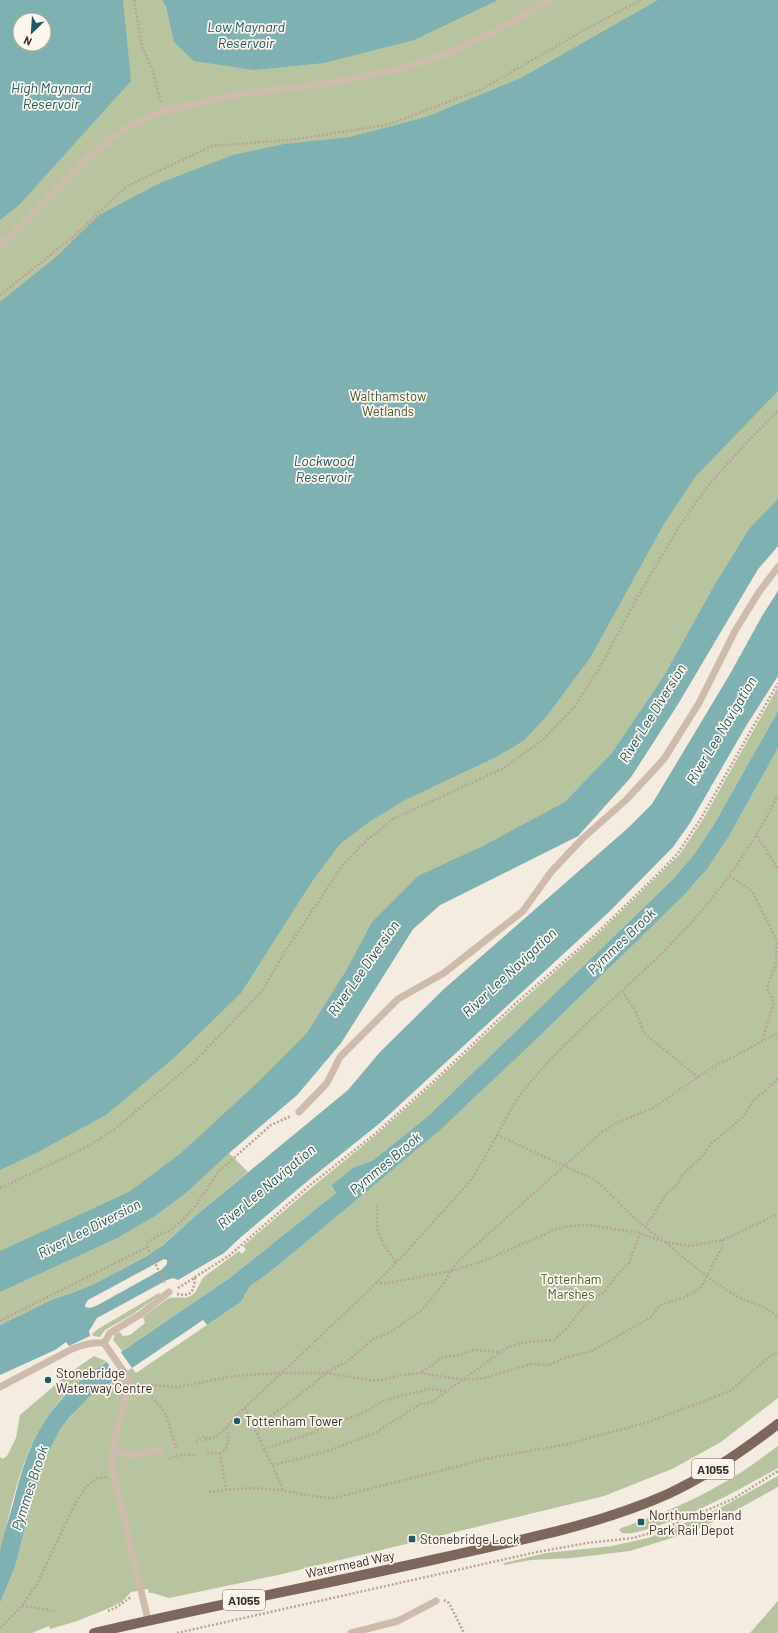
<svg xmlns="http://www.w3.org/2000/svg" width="778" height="1633" viewBox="0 0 778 1633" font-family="Barlow,sans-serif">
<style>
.green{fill:#b8c4a0;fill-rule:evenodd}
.water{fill:#7fb0b2;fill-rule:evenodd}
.pier{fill:#f4ebe1}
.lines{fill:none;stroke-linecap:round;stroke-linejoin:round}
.path{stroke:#b9a596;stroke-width:2.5;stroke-dasharray:2 2;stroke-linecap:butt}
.service{stroke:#cdbbac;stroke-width:7}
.primary{stroke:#7d675c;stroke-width:10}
.poi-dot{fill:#1f5a5e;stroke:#fbf5ee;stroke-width:1.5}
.labels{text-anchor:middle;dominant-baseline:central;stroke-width:3.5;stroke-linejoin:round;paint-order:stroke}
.shield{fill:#fbf5ee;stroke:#756b66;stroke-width:1}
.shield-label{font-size:12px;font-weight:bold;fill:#3b302b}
.park-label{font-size:13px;fill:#4a5a2e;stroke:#fbf5ee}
.poi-label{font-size:13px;fill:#3b302b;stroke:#fbf5ee;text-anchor:start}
.street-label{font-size:13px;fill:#3b302b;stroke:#fbf5ee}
.water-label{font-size:14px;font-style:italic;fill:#1f5a5e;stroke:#fbf5ee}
</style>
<rect width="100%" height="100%" fill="#f4ebe1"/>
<path class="green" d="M 0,0 L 778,0 L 778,546 L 758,569 L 678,704 L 631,777 L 578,836 L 440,905 L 413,929 L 341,1043 L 297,1095 L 229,1153 L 248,1172 L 194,1217 L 156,1251 L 96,1283 L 72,1293 L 53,1299 L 0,1325 ZM 20,20 L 44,20 L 44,44 L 20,44 Z
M 778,687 L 778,711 L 713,826 L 692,857 L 671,881 L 427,1117 L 372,1161 L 354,1167 L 331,1187 L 336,1193 L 231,1277 L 122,1351 L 113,1340 L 115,1334 L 120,1332 L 123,1336 L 130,1335 L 145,1323 L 143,1317 L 167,1299 C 175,1295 184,1301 192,1295 C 199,1290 199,1281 205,1276 L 239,1251 L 242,1254 L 246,1249 L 243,1246 L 311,1188 L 376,1135 L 434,1083 L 518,1004 L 597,935 L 679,855 L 702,821 Z
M 778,748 L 778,1398 L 721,1442 L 672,1469 L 604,1496 L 278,1575 L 169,1598 L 153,1593 L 149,1593 L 148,1589 L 131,1592 L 122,1602 L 107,1609 L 77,1621 L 50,1629 L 49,1626 L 32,1633 L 0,1633 L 0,1603 L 15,1567 L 40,1470 L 47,1453 L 61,1428 L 81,1405 L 89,1397 L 132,1368 L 136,1373 L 241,1302 L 250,1286 L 270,1272 L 470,1102 L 696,882 C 729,842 752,793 778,748 Z
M 159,1293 L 160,1295 L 133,1314 L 105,1330 L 100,1337 L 93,1336 L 92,1334 L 98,1329 Z
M 94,1356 L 106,1361 C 88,1375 70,1388 56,1405 C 22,1447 13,1501 0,1552 L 0,1457 L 2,1459 L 7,1456 L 16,1438 L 20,1415 L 68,1374 Z
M 778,1446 L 778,1468 C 738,1490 698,1513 654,1527 C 644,1530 632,1535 622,1533 L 619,1530 L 621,1528 C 660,1515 700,1498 735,1476 C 750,1467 764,1456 778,1446 Z
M 778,1476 L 778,1487 L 729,1514 L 691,1532 L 630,1551 L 572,1558 L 531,1560 L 504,1565 L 504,1563 L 546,1553 L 612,1546 L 648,1538 L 720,1508 Z
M 778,1601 L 778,1632 L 777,1633 L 750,1633 Z"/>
<path class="water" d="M 0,0 L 123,0 L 131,81 L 20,204 L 0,220 ZM 20,20 L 44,20 L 44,44 L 20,44 Z
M 162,0 L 498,0 L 414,40 L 324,63 L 254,70 L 194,61 L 174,42 L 166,6 Z
M 658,0 L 778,0 L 778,391 L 696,476 L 665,522 L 590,658 L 546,717 L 523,741 L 496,757 L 405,800 L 369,822 L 340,844 L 313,880 L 241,993 L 176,1056 L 106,1115 L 36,1153 L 0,1170 L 0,302 L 57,256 L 99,215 L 160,183 L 233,155 L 284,144 L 350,137 L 426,117 L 521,78 Z
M 778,499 L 778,546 L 758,569 L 678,704 L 631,777 L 578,836 L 440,905 L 413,929 L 341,1043 L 297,1095 L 229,1153 L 187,1192 L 155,1216 L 117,1238 L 0,1292 L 0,1251 L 129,1192 L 181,1153 L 256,1084 L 307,1033 L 346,971 L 372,922 L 418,876 L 483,846 L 565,802 L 612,753 L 664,676 L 714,586 L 749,529 Z
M 778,591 L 778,676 L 746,726 L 690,823 L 673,847 L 610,911 L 380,1123 L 310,1179 L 241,1237 L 224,1253 L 178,1280 L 173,1278 L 167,1280 L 97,1318 L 89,1331 L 90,1336 L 69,1346 L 66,1342 L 55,1350 L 0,1375 L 0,1325 L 53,1299 L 72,1293 L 96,1283 L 147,1256 L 162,1246 L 194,1217 L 348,1090 L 380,1052 L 444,989 L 628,828 L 652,804 L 730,674 L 762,616 ZM 164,1259 L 167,1260 L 167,1264 L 161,1270 L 96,1306 L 90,1308 L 85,1307 L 85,1305 L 88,1300 Z
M 778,711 L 778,748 L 729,836 L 707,869 L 685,894 L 530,1045 L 440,1130 L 270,1272 L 250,1286 L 241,1302 L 207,1325 L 203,1320 L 89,1397 L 70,1417 L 61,1428 L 47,1454 L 40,1470 L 15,1567 L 0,1603 C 0,1586 0,1567 0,1551 C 3,1535 9,1519 13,1504 C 28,1445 41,1412 90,1373 L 231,1277 L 336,1193 L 331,1186 L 354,1167 L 372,1161 L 427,1117 L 671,881 L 692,857 L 713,826 Z"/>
<path class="pier" d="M 120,1351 L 132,1368 L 117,1377 L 106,1361 Z"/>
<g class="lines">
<path class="path" d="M 134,0 L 142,46 L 153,71 L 161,103
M 0,295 L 73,237 L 127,186 L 212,146 L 290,140 L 387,125 L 482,89 L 586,29 L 641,0
M 757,836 L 778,869
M 730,876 L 752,891 L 777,941 L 776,964 L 767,987 L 774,1003 L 762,1040
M 622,991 L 635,1010 L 644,1033 L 699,1078
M 497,1135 L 591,1178 C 605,1187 610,1194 621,1205 C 634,1218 647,1229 662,1240
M 0,1188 L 85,1148 L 115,1129 L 193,1063 L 262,991 L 286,950 L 342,866 L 366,841 L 393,819 L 502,769 L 543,740 L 575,706 L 600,667 L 638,596 L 680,525 L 707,487 L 745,444 L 778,411
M 377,1205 C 376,1236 379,1238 396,1263
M 645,1228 L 666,1194 L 676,1186 L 683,1174 L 700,1159 L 711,1144 L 742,1118 L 754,1100 L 778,1079
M 666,1243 C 689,1262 712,1282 738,1297 C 753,1305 764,1303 778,1318
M 147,1247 L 147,1243 L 159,1235 L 169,1231 L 183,1220 L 197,1204 L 218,1172 L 271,1125 L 291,1116
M 376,1283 L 388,1283 L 455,1270 L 483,1261 L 557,1229 L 571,1226 L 588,1225 L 640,1233 L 664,1242 L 690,1246 L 723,1240 L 778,1214
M 178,1288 L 230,1255 L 309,1186 L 375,1134 L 433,1082 L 517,1002 L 596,934 L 665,867 L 677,854 L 700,820 L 778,683
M 177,1294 C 191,1297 194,1292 195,1277
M 0,1321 L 147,1247 L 165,1283
M 422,1372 L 443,1357 L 459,1355 L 474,1350 L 501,1352
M 135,1384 L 178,1387 L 233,1376 L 282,1373 L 326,1373 L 376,1381 L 403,1375 L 421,1373 L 463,1380 L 484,1378 L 531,1364 L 549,1365 L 564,1358 L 592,1351 L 651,1317 L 660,1305 L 685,1297 L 700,1289 L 722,1247 L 723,1240
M 141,1385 L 160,1406 L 167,1417 L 176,1448
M 245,1408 L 284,1491
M 254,1428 L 293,1400 L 326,1373 L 348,1361 L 373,1339 L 389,1333 L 421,1311 L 442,1286 L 456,1263 L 602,1132 L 619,1122 L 653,1108 L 710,1069 L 778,1033
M 205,1440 C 218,1438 226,1428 234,1418 L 364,1295 L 396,1263 L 466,1186 C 485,1161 497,1133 513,1106 C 521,1092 532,1080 543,1068 C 582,1024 628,988 669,946 C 713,902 750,851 778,795
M 196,1442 L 205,1436 L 208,1439
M 264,1449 L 315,1432 L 330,1423 L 347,1419 L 369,1410 L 382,1401 L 429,1389 L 447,1391 L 508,1347 L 526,1342 L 554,1340 L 566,1329 L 585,1305 L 604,1292 L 617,1275 L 629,1263 L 640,1233
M 207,1453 L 220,1453 L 226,1449 L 229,1438 L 226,1427
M 220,1453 L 226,1490
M 169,1459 C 175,1455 188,1453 195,1456
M 273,1465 L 325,1452 L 375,1433 L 420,1404 L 430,1403 L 446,1392
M 209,1492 C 235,1488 260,1487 286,1491 C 302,1494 318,1498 334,1498 L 485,1459 L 568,1444 L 651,1421 L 730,1391 L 769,1357 L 778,1352
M 444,1600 L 449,1603 L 464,1633
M 22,1606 L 55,1611
M 108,1611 L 117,1607 L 131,1597
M 0,1628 L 22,1606 L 38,1582 L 74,1506 L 85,1488 L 93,1481 L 98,1478 L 106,1477
M 177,1633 L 537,1552 L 587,1543 L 633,1538 L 658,1531 L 733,1499 L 778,1471"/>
<path class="service" d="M 0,245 L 13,234 L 90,156 L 127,127 L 163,111 L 239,94 L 332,83 L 399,69 L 440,56 L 489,35 L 550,0
M 299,1112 L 327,1083 L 340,1057 L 398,999 L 444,973 L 523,911 L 551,872 L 582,839 L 626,800 L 664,759 L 699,703 L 735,631 L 759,592 L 778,567
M 104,1343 L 110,1333 L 141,1314 L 169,1292
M 0,1387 L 72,1349 C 83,1345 92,1342 104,1343 L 128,1378 L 126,1399 L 115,1436 L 112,1468 L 148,1620
M 113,1451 L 130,1455 L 161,1450
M 351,1633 L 398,1621 L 436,1601"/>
<path class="primary" d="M 94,1633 C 209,1606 326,1584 441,1558 C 518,1540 596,1526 668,1494 C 707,1476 743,1451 778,1424"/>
</g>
<g class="poi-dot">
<circle cx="48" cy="1380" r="4"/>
<circle cx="237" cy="1421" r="4"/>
<rect x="637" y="1518" width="8" height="8" rx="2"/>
<rect x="408" y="1535" width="8" height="8" rx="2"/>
</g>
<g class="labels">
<g class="shield">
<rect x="692" y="1459" width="42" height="20" rx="3"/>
<rect x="223" y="1590" width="42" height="20" rx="3"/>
</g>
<g class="shield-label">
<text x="713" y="1469">A1055</text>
<text x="244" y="1600">A1055</text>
</g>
<g class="park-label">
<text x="388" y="396">Walthamstow<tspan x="388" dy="15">Wetlands</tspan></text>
<text x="571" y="1279">Tottenham<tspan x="571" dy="15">Marshes</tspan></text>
</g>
<g class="poi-label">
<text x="56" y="1373">Stonebridge<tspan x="56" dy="15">Waterway Centre</tspan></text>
<text x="245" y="1421">Tottenham Tower</text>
<text x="649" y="1515">Northumberland<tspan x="649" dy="15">Park Rail Depot</tspan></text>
<text x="420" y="1539">Stonebridge Lock</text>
</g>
<g class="street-label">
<text transform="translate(350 1564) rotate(-12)">Watermead Way</text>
</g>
<g class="water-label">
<text x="246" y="26">Low Maynard<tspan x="246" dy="16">Reservoir</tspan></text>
<text x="51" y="87">High Maynard<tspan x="51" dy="16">Reservoir</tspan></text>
<text x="324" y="460">Lockwood<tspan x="324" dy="16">Reservoir</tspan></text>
<text transform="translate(652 713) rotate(-58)">River Lee Diversion</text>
<text transform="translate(721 730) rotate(-59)">River Lee Navigation</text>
<text transform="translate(621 941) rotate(-44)">Pymmes Brook</text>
<text transform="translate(363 968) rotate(-55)">River Lee Diversion</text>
<text transform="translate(509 972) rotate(-43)">River Lee Navigation</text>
<text transform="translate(385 1163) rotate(-40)">Pymmes Brook</text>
<text transform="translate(266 1186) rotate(-40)">River Lee Navigation</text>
<text transform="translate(89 1228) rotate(-27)">River Lee Diversion</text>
<text transform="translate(29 1488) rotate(-72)">Pymmes Brook</text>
</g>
</g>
<g transform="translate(32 32) rotate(205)"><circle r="19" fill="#fbf5ee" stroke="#aea6a0"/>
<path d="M0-3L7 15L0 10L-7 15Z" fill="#1f5a5e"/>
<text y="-6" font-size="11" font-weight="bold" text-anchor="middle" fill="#3b302b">N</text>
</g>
</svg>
